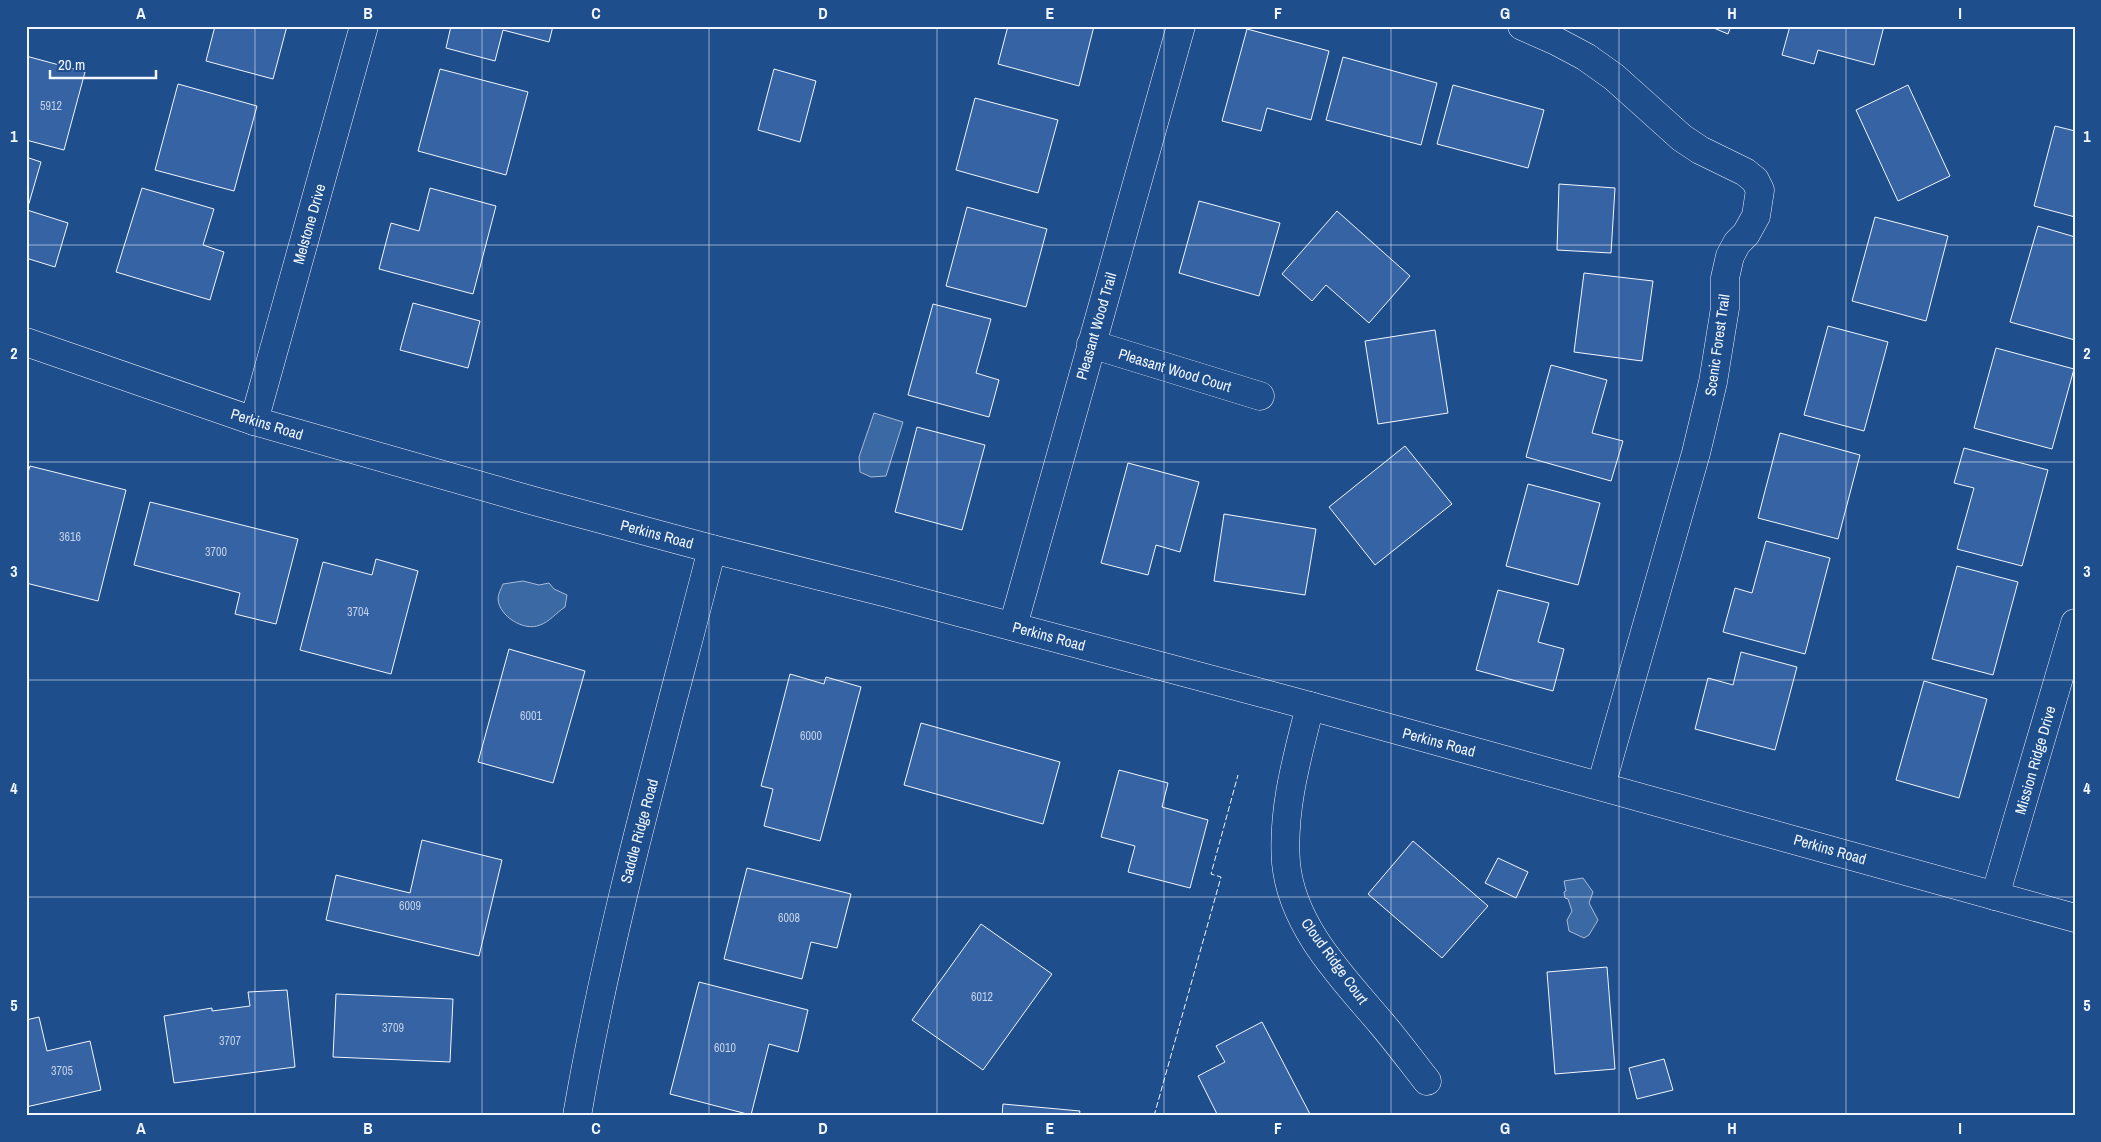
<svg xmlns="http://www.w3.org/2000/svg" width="2101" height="1142" viewBox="0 0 2101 1142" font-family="'Archivo Narrow',sans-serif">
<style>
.water{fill:#3b69a3;stroke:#a8bbd7}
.building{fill:#3563a3;stroke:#f2f6ff}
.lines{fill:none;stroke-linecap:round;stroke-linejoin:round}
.minor-casing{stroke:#f2f6ff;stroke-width:29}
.major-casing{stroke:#f2f6ff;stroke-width:29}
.minor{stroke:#1f4e8c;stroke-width:28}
.major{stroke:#1f4e8c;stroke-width:28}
.fence{stroke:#f2f6ff;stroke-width:1;stroke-dasharray:6 2.5;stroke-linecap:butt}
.grid{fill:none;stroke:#f2f6ff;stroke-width:1;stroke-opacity:0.55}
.labels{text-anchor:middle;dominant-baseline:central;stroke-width:4;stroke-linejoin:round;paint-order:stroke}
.number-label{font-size:12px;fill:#c3d1e8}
.street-label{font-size:15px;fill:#f2f6ff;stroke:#1f4e8c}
.neatline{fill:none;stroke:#f2f6ff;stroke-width:2}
.grid-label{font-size:16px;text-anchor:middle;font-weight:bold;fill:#f2f6ff}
</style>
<rect width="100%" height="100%" fill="#1f4e8c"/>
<path class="water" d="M 874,413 L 903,422 L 886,476 L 871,477 L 860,472 L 859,457 Z
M 523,581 L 539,585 L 549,583 L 554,589 L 567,595 L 565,607 C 556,613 549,622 540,625 C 524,632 499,616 498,599 C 498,594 501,589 503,584 Z
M 1583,878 L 1593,892 L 1589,903 L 1598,920 L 1589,935 L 1584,938 L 1569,931 L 1567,920 L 1572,911 L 1568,899 L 1565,898 L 1564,892 L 1566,891 L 1564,881 Z"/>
<path class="building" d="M 215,26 L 287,26 L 273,79 L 206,61 Z
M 451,26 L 553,26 L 549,42 L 503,30 L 495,61 L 446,48 Z
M 1008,26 L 1094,26 L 1079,86 L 998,64 Z
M 1709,26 L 1731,26 L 1728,34 Z
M 1790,26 L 1884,26 L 1874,65 L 1818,50 L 1814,64 L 1782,55 Z
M 1247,29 L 1329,51 L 1311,120 L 1267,108 L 1261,131 L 1222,121 Z
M 26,56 L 85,72 L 64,150 L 26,140 Z
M 1343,57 L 1437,83 L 1421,145 L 1326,120 Z
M 440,69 L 528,92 L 506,175 L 418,151 Z
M 774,69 L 816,81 L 800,142 L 758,130 Z
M 178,84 L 257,106 L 234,191 L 155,170 Z
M 1453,85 L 1544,110 L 1528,168 L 1437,144 Z
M 1908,85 L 1950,176 L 1898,201 L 1856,110 Z
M 975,98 L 1058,120 L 1038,193 L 956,170 Z
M 2055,126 L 2075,131 L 2075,217 L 2034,206 Z
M 26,157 L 41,162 L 27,210 L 68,223 L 55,267 L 26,258 Z
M 1559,184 L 1615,188 L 1611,253 L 1557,250 Z
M 142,188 L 214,209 L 203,245 L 224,252 L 210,300 L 116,272 Z
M 430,188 L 496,206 L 473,294 L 379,269 L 391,223 L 419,231 Z
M 1199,201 L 1280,223 L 1259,296 L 1179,273 Z
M 967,207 L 1047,229 L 1026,307 L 946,286 Z
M 1337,211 L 1410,276 L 1369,323 L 1326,285 L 1312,301 L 1282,274 Z
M 1875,217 L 1948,236 L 1926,321 L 1852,301 Z
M 2038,226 L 2075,237 L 2075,340 L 2010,322 Z
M 1584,273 L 1653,281 L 1642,361 L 1574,352 Z
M 413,303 L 480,321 L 468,368 L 400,350 Z
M 933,304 L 991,319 L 976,373 L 999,380 L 989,417 L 908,395 Z
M 1828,326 L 1888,342 L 1864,431 L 1804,415 Z
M 1435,330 L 1448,413 L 1378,424 L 1365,341 Z
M 1996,348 L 2074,369 L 2052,449 L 1974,428 Z
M 1551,365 L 1607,380 L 1592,433 L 1623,441 L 1611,481 L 1526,457 Z
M 917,427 L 985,445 L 962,530 L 895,512 Z
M 1780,433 L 1860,455 L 1838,539 L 1758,518 Z
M 1405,446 L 1452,504 L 1375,565 L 1329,507 Z
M 1964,448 L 2048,470 L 2022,566 L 1957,549 L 1974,488 L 1954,483 Z
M 1128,463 L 1199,482 L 1180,552 L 1156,545 L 1148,575 L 1101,563 Z
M 30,466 L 126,490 L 98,601 L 26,583 L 26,479 Z
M 1528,484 L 1600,503 L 1578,585 L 1506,566 Z
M 150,502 L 298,539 L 276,624 L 235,614 L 240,593 L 134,565 Z
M 1224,514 L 1316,529 L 1305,595 L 1214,581 Z
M 1766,541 L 1830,558 L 1805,654 L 1723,632 L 1735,588 L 1752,593 Z
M 376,559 L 418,571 L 391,674 L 300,650 L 323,562 L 372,575 Z
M 1957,566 L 2018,582 L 1993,675 L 1932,659 Z
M 1498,590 L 1549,603 L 1538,642 L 1564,649 L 1553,691 L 1476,670 Z
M 509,649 L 585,671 L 553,783 L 478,762 Z
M 1741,652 L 1797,667 L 1775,750 L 1695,729 L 1708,678 L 1733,685 Z
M 790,674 L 824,684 L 826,677 L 861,687 L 820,841 L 764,826 L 773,789 L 761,786 Z
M 1924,681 L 1987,699 L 1959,798 L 1896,780 Z
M 921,723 L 1060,762 L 1043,824 L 904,785 Z
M 1119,770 L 1168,783 L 1162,807 L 1208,820 L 1190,888 L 1128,872 L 1135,846 L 1101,837 Z
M 422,840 L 502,860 L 479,956 L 326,920 L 336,875 L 410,893 Z
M 1413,841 L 1488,906 L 1442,958 L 1368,894 Z
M 1498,858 L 1528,872 L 1516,898 L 1485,883 Z
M 747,868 L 851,894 L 837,948 L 811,942 L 802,979 L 724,959 Z
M 981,924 L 1052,974 L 983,1070 L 912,1020 Z
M 1607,967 L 1615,1069 L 1555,1074 L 1547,972 Z
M 699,982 L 808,1010 L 798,1052 L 769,1044 L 751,1115 L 670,1094 Z
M 287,990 L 295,1067 L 174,1083 L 164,1016 L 212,1008 L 212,1011 L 250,1006 L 248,992 Z
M 336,994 L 453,999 L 450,1062 L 333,1057 Z
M 39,1017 L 47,1051 L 90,1041 L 101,1090 L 26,1107 L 26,1020 Z
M 1262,1022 L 1311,1116 L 1218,1116 L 1198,1076 L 1225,1062 L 1216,1046 Z
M 1664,1059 L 1673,1090 L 1637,1099 L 1629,1068 Z
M 1003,1104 L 1080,1111 L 1079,1116 L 1002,1116 Z"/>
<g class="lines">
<defs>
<path id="minor" d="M 1522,26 L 1556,41 L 1586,57 L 1614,77 L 1682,138 L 1700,150 L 1745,172 L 1755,180 L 1760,190 L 1756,216 L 1746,234 L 1737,243 L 1730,256 L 1725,278 L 1725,308 L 1713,382 L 1696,453 L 1601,786
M 1091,344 L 1260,396
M 254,421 L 364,26
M 1013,626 L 1181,26
M 1310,706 C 1297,758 1282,809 1286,863 C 1292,927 1343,978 1382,1024 C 1398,1043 1412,1062 1427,1081
M 1995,896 L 2075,623
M 577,1116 C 610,924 664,737 712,549"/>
<path id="major" d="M 26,342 L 254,421 L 534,501 L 712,549 L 887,593 L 1310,706 L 2075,918"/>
</defs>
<use href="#minor" class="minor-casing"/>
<use href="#major" class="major-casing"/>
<use href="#minor" class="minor"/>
<use href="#major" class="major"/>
<path class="fence" d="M 1154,1116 L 1221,877 L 1211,874 L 1238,775"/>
</g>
<path class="grid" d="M 255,26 L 255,1116M 482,26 L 482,1116M 709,26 L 709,1116M 937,26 L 937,1116M 1164,26 L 1164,1116M 1391,26 L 1391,1116M 1619,26 L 1619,1116M 1846,26 L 1846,1116M 26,245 L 2075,245M 26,462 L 2075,462M 26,680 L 2075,680M 26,897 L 2075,897"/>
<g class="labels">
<g class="number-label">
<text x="51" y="106">5912</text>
<text x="70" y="537">3616</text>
<text x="216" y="552">3700</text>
<text x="358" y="612">3704</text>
<text x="531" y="716">6001</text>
<text x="811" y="736">6000</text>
<text x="410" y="906">6009</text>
<text x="789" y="918">6008</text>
<text x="982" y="997">6012</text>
<text x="393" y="1028">3709</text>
<text x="230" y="1041">3707</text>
<text x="725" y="1048">6010</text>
<text x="62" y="1071">3705</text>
</g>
<g class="street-label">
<text transform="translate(309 224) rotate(-74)">Melstone Drive</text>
<text transform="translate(1096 326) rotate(-74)">Pleasant Wood Trail</text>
<text transform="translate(1717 345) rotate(-82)">Scenic Forest Trail</text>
<text transform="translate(1175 370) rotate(17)">Pleasant Wood Court</text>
<text transform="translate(267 424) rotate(17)">Perkins Road</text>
<text transform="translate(657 534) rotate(15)">Perkins Road</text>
<text transform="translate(1049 636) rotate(15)">Perkins Road</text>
<text transform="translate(1439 742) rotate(15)">Perkins Road</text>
<text transform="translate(2035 760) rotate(-74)">Mission Ridge Drive</text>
<text transform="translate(639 831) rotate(-75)">Saddle Ridge Road</text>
<text transform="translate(1830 849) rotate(16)">Perkins Road</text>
<text transform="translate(1335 961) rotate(54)">Cloud Ridge Court</text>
</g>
</g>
<rect width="2101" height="1142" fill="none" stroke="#1f4e8c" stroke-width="55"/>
<path d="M50 70v8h106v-8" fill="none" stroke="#f2f6ff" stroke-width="2.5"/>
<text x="58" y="70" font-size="15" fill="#f2f6ff" stroke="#1f4e8c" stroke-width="4" paint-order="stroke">20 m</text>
<rect x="28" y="28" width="2046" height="1086" class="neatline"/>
<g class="grid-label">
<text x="141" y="19">A</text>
<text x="368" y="19">B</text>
<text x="596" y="19">C</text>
<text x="823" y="19">D</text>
<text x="1050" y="19">E</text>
<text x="1278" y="19">F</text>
<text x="1505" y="19">G</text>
<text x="1732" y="19">H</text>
<text x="1960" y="19">I</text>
<text x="14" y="142">1</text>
<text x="2087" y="142">1</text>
<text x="14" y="359">2</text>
<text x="2087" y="359">2</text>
<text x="14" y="577">3</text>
<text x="2087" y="577">3</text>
<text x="14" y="794">4</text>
<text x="2087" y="794">4</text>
<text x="14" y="1011">5</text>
<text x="2087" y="1011">5</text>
<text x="141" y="1134">A</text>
<text x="368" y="1134">B</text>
<text x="596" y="1134">C</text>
<text x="823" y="1134">D</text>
<text x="1050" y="1134">E</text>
<text x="1278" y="1134">F</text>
<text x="1505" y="1134">G</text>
<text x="1732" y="1134">H</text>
<text x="1960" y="1134">I</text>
</g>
</svg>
